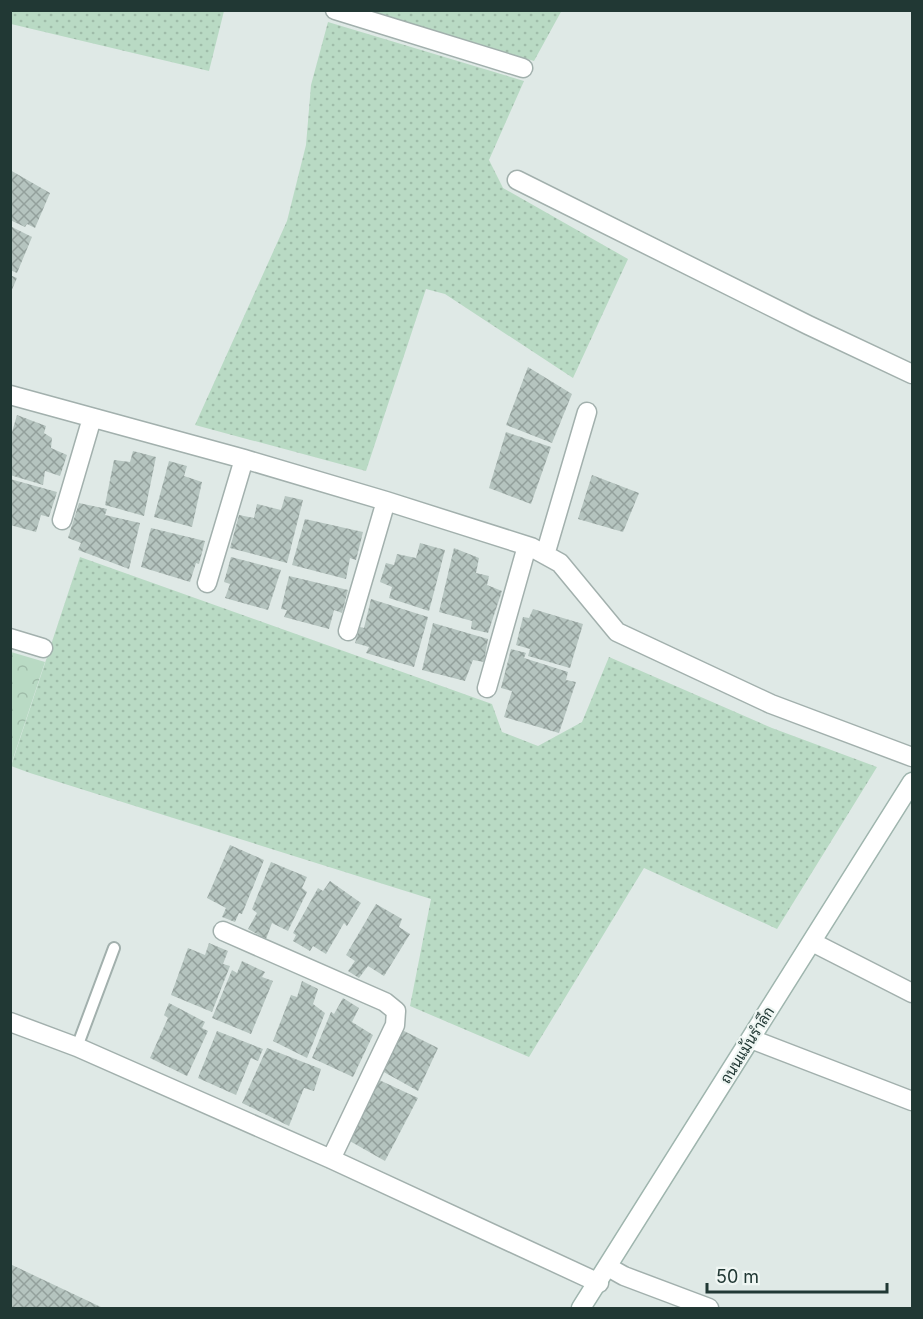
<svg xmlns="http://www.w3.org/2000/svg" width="923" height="1319" font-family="Inter,Sarabun,sans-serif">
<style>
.grass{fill:url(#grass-dots)}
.forest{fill:url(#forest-crowns)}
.building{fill:url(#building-cross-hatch)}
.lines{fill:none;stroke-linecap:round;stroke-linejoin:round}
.lane-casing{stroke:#a2b0ad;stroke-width:14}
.street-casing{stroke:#a2b0ad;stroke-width:21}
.secondary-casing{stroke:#9fb5ae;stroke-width:21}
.lane{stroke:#fff;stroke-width:10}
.street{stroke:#fff;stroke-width:18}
.secondary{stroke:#fff;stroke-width:18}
.labels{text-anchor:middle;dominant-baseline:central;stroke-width:4.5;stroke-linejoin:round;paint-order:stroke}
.street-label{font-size:15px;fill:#213834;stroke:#eff6f3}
</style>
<defs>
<pattern id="grass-dots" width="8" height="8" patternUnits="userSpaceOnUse" patternTransform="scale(1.5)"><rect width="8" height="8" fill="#b9dac4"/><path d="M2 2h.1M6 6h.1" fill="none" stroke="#9fbca9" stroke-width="1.8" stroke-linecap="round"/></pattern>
<pattern id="forest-crowns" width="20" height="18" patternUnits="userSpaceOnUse" patternTransform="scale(1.5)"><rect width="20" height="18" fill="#b9dac4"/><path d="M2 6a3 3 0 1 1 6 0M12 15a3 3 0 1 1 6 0" fill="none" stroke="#9fbca9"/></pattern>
<pattern id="building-cross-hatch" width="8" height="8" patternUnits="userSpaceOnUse" patternTransform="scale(1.5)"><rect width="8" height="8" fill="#b5c4bf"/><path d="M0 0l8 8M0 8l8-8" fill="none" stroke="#93a09c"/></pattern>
</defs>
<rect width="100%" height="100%" fill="#dfe9e6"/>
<path class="grass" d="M11,10H224V11L209,71L11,24Z
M562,10L534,61L364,11Z
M328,22L524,81L489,160L503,188L628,259L573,378L445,294L426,289L366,471L195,425L287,221L306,145L311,85Z
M80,557L492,704L502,732L538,746L582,722L609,657L772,728L877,767L777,929L644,868L529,1057L410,1006L431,899L30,773L11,766Z"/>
<path class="forest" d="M11,652L45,662L11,765L10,652Z"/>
<path class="building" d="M10,170L50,193L35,228L27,224L25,227L10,220Z
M10,226L32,237L17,273L10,270Z
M10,275L17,278L10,294Z
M528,367L572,394L552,443L506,425Z
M17,415L46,426L44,433L52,438L51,448L67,455L60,476L45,471L43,485L10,475V439Z
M506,432L551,447L531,504L489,488Z
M133,451L156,457L144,516L105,505L114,460L130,462Z
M169,461L187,466L184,476L202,482L192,527L154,517Z
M592,475L639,493L623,532L578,519Z
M10,479L57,492L49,517L41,515L36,532L10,525Z
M285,496L303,500L287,563L230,548L239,515L254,518L257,504L281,510Z
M79,503L107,509L105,515L140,523L129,569L78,550L81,543L68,538Z
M305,519L363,532L356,560L350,558L346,579L292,565Z
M151,528L205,541L199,564L196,563L190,582L141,567Z
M420,543L445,550L429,611L389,598L392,587L380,582L386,563L394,565L397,554L416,558Z
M454,548L479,558L476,573L489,576L487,585L502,591L488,633L471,629L472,621L439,612Z
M231,557L281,570L268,610L225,598L230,584L224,582Z
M289,576L348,590L342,613L334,610L329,629L284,617L287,610L281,609Z
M371,599L428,617L414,667L366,653L369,647L355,643L360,627L364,628Z
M533,609L583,624L570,668L528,656L530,649L516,645L523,617L529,618Z
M433,623L488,639L484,662L473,660L465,681L422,670Z
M511,649L526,653L524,658L568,672L566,680L576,682L559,733L504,717L512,691L501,688Z
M230,845L264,860L242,914L239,913L235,922L222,917L226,908L207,898Z
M271,862L307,877L302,888L307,892L288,931L272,923L266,939L248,929L257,913L252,909Z
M330,881L361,903L347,926L344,923L326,954L313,946L310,951L293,941L296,935L293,933L318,888L323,891Z
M376,904L402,919L399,927L410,934L384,976L368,966L359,978L348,971L355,961L346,955Z
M209,943L228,951L223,964L230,966L212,1012L171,995L188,948L205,955Z
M242,961L265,972L262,977L273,981L251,1034L212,1018L232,970L237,973Z
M302,981L318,989L313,1004L325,1013L307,1058L273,1041L291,995L297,997Z
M343,998L359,1008L352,1022L373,1035L353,1077L312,1058L331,1012L334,1014Z
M169,1003L205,1022L202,1028L208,1031L187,1076L150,1058L168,1018L164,1015Z
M402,1030L438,1048L418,1091L382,1071Z
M217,1031L263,1049L258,1061L251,1058L236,1095L198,1078Z
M267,1048L321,1069L314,1091L304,1088L289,1126L242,1103Z
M377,1079L418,1098L385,1161L348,1140Z
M10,1264L103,1308H10Z"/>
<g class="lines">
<g class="lane-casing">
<path id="lane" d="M77,1047L114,948"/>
</g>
<g class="street-casing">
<path id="street" d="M335,10L523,68
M517,180L808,325L912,374
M10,395L244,459L386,501L531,547L560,563L617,632L771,704L912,757
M62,520L92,418
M545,555L587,412
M207,583L244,459
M348,631L386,501
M10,638L43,648
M487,688L527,546
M223,931L385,1002L396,1011L395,1025L331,1159
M812,942L912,993
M10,1022L77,1047L331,1159L599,1283
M751,1039L912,1101
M608,1267L624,1276L709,1308"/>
</g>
<g class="secondary-casing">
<path id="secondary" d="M581,1308L912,782"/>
</g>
<use href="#lane" class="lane"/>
<use href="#street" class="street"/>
<use href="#secondary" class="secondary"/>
</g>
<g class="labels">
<g class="street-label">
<text transform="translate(747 1045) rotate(-58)">ถนนแม้นรำลึก</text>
</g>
</g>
<rect width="923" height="1319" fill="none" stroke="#213834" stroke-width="24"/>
<path d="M707 1283v9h180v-9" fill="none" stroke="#213834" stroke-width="3"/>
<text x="716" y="1283" font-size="18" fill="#213834" stroke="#eff6f3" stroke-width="4.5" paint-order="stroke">50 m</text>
</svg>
